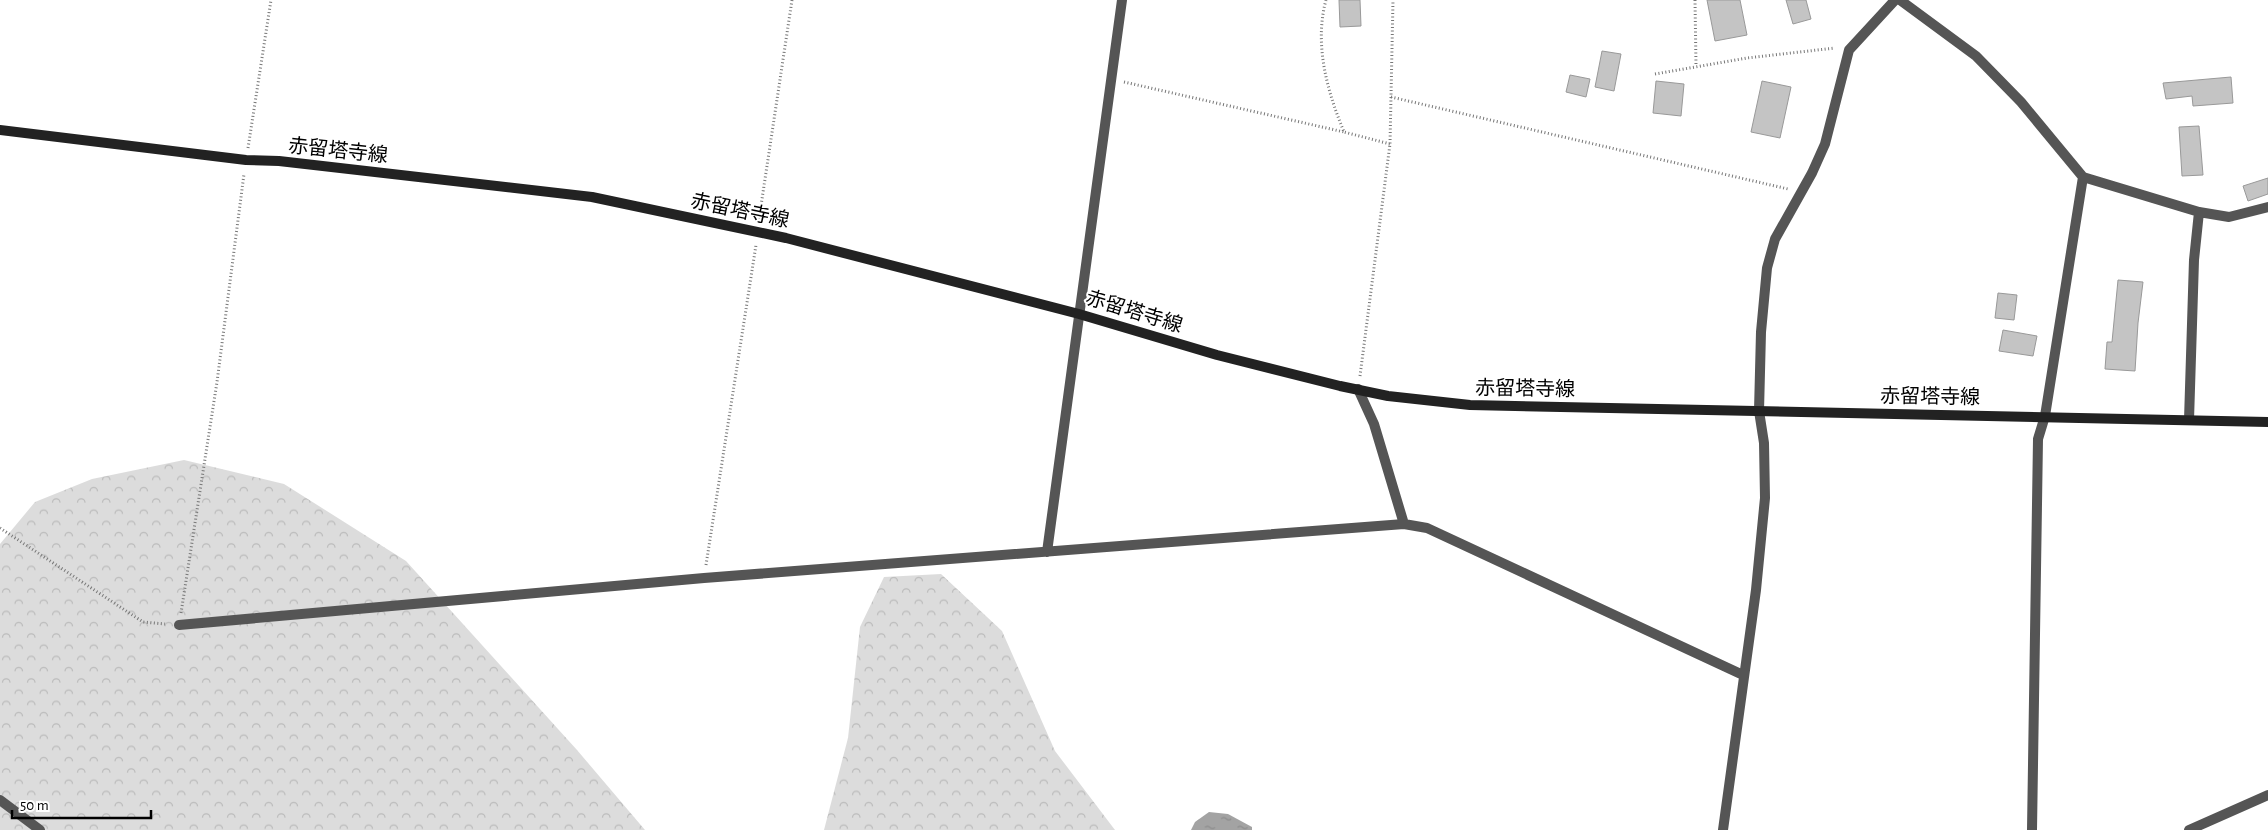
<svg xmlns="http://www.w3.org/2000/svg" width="2268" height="830" font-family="'Alegreya Sans','Noto Sans JP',sans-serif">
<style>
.forest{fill:url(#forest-crowns)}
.water{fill:url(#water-ripples)}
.building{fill:#c4c4c4;stroke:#999}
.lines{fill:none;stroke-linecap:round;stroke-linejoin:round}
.path{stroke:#777;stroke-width:3;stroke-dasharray:1 2.5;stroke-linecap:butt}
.street{stroke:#555;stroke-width:10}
.secondary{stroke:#222;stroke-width:10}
.labels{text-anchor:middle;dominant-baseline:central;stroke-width:4;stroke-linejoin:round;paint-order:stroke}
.street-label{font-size:20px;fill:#000;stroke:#fff}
</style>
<defs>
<pattern id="forest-crowns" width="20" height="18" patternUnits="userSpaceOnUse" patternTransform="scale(1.25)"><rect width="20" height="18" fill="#dcdcdc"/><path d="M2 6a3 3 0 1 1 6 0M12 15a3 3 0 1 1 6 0" fill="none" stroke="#bbb"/></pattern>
<pattern id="water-ripples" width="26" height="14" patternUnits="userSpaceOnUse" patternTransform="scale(1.25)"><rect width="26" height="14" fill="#a3a3a3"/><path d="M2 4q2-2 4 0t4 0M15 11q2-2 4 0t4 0" fill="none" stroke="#8b8b8b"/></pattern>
</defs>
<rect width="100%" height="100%" fill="#fff"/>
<path class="forest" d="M184,460L284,484L406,561L577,750L645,830H0V544L35,502L92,479Z
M941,574L1002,631L1055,751L1115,830H824L848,738L860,627L884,577Z"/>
<path class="water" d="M1209,812L1228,814L1252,827V830H1191L1195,822Z"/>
<path class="building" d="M1339,0H1360L1361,26L1340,27Z
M1707,0H1740L1747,35L1715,41Z
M1786,0H1806L1811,19L1793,24Z
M1602,51L1621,54L1614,91L1595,87Z
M1570,75L1590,79L1586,97L1566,92Z
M2231,77L2233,103L2193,106L2192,96L2166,99L2163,83Z
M1656,81L1684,84L1681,116L1653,113Z
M1762,81L1791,87L1780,138L1751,132Z
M2199,126L2203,175L2182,176L2179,127Z
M2268,178V194L2248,201L2243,186Z
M2118,280L2143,282L2138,323L2135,371L2105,369L2107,342H2112Z
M1998,293L2017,295L2014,320L1995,318Z
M2003,330L2037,336L2033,356L1999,351Z"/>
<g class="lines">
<path class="path" d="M1326,0C1314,44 1327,91 1344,132L1390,144
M1695,0L1696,66
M1655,74L1747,58L1835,48
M1124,82L1344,132
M1391,97L1788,189
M248,148L271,0
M759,219L792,0
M1360,376L1390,144L1393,0
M0,528L143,622L165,624
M706,565L756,245
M181,613L217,382L244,174"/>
<path class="street" d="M1900,0L1976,56L2021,102L2083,177L2199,212L2229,217L2268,207
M1358,389L1374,424L1404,524
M2189,420L2194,260L2199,212
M1047,552L1122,0
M179,625L704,578L1404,524L1427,528L1743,675
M0,800L40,830
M1723,830L1756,590L1765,498L1764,443L1759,411L1761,332L1767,268L1775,239L1812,173L1825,144L1849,50L1895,0
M2032,830L2038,439L2045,416L2083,177
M2189,830L2268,795"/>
<path class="secondary" d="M0,130L246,160L279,161L592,197L786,238L1079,314L1217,355L1340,386L1388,396L1470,405L2268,422"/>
</g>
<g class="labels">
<g class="street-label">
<text transform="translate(338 151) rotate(6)">赤留塔寺線</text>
<text transform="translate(740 211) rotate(12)">赤留塔寺線</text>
<text transform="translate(1134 312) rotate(17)">赤留塔寺線</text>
<text transform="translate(1525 389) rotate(1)">赤留塔寺線</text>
<text transform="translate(1930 397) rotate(1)">赤留塔寺線</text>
</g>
</g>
<path d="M12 810v8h139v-8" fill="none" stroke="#000000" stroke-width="2.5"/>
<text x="20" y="810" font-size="15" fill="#000000" stroke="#ffffff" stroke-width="4" paint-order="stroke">50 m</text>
</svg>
